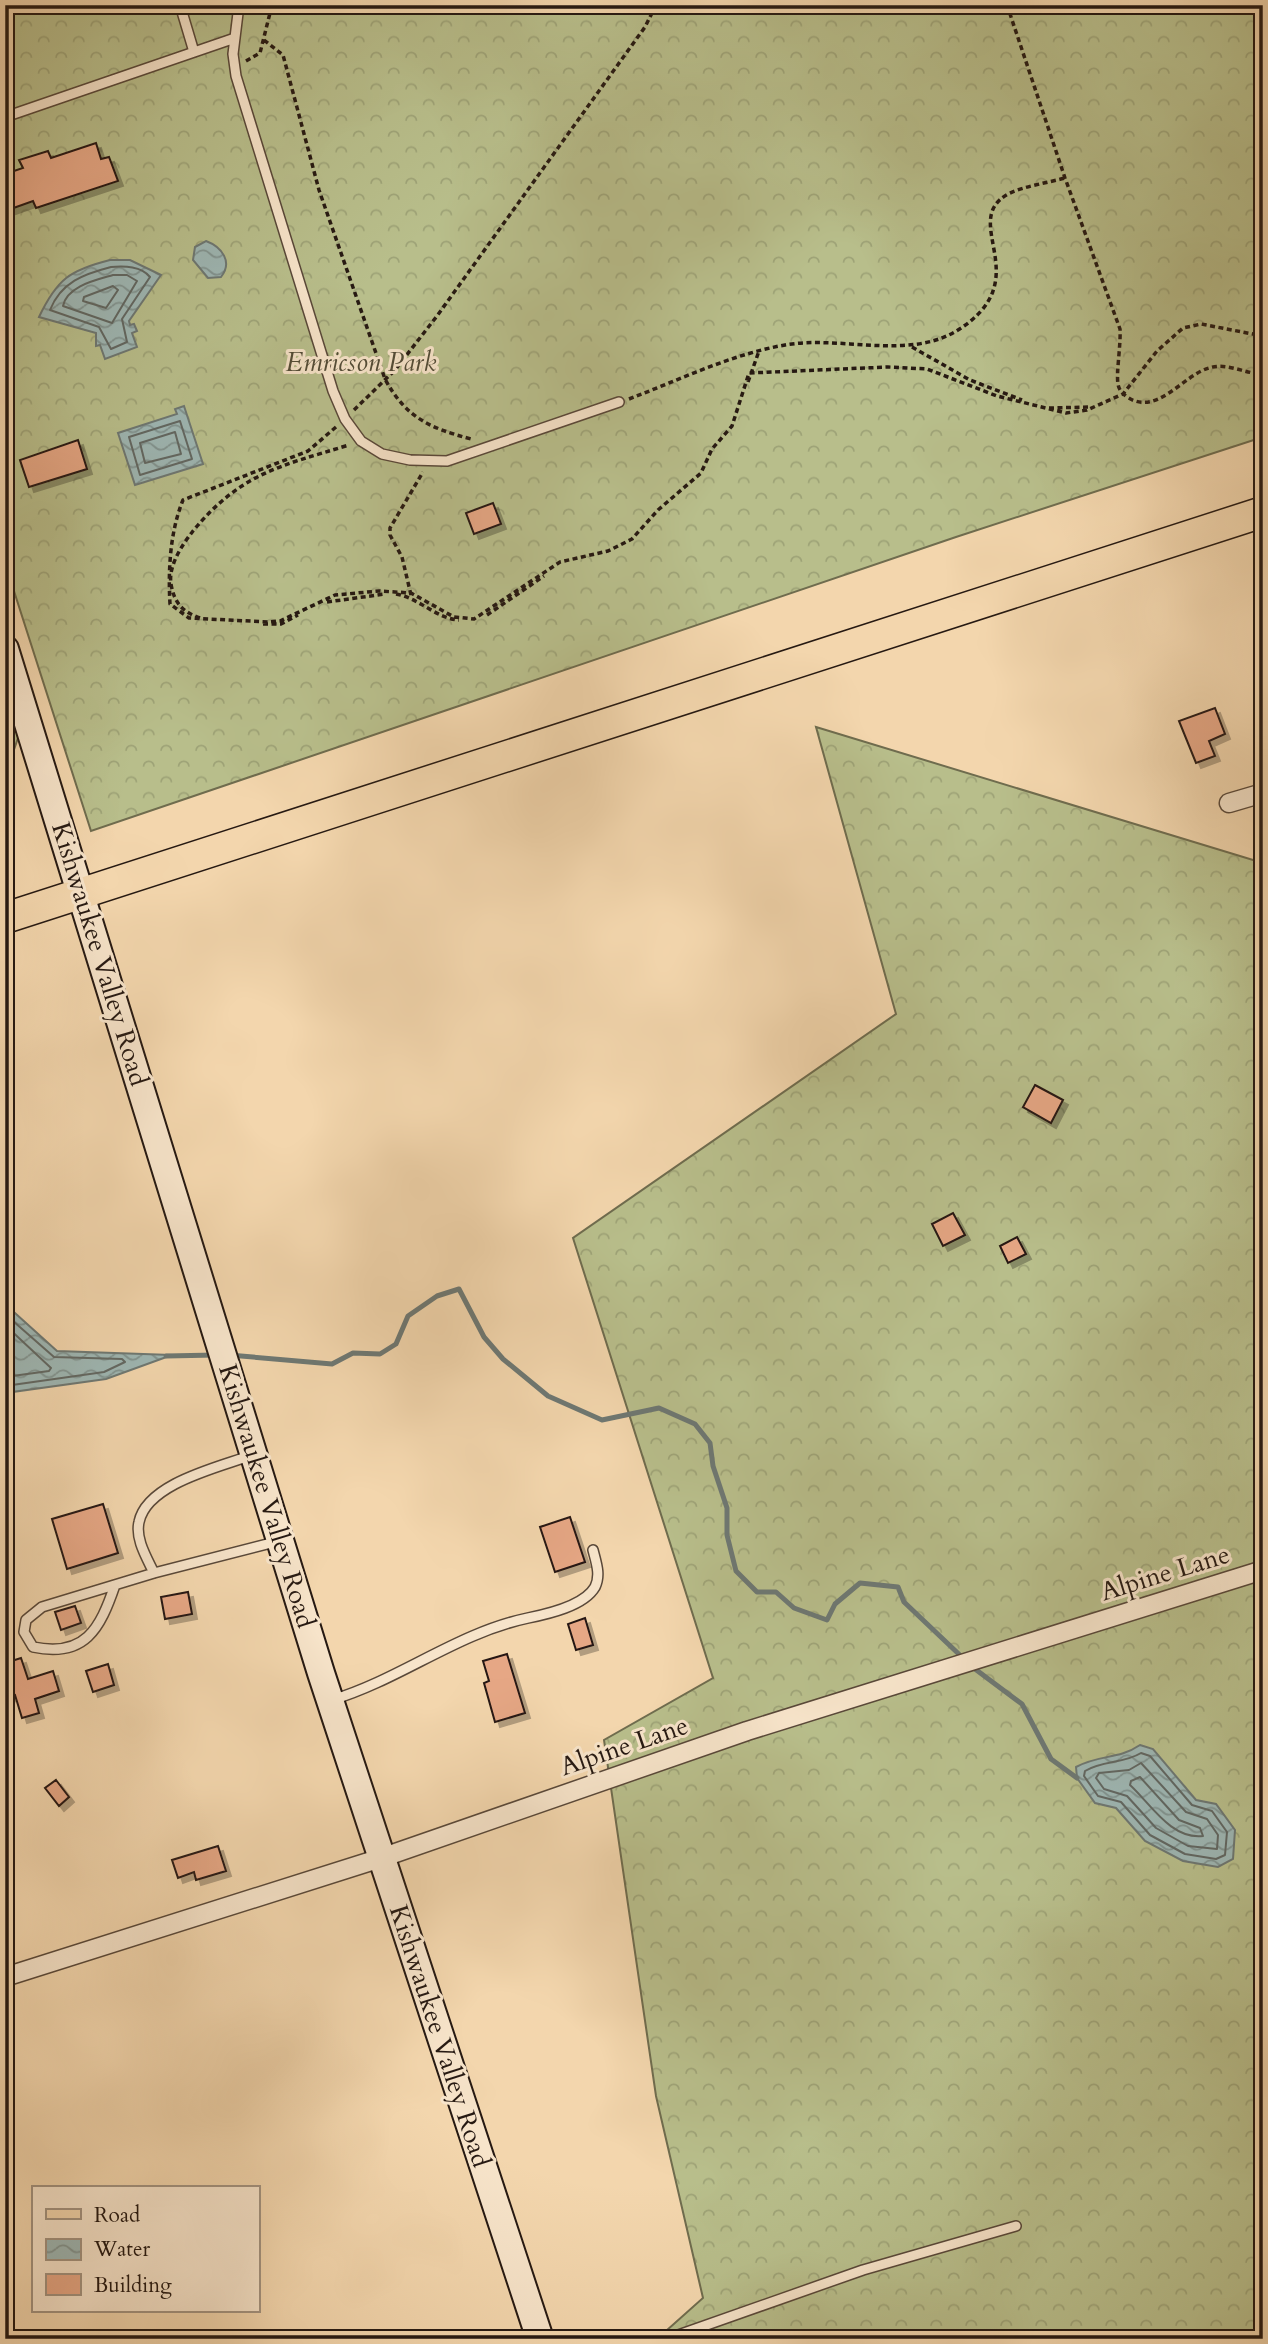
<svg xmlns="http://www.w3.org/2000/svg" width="1268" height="2344" font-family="Cardo,serif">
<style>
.forest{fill:url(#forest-crowns);stroke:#6f6c4e;stroke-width:2}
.water{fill:url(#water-waves);stroke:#6e7873;stroke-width:2}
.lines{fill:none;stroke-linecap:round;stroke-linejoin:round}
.shore{stroke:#626863;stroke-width:2}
.stream{stroke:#6e7873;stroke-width:5}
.building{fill:#e6a785;stroke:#261912;stroke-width:2;filter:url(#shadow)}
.lane-casing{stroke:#594839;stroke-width:12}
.street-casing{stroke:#594839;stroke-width:21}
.secondary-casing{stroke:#261912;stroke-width:30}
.primary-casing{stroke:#261912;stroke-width:33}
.path{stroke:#261912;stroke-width:3.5;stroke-dasharray:5 3.5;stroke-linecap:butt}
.lane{stroke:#f7e4ca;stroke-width:9}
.street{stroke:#f7e4ca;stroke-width:18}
.secondary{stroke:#f7e4ca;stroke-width:26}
.primary{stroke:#f3d6ad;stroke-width:30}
.labels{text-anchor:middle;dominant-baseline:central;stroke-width:6;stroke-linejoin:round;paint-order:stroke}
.park-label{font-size:26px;font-style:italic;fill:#524b36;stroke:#f7e4ca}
.street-label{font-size:26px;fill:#261912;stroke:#f7e4ca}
</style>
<defs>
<pattern id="forest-crowns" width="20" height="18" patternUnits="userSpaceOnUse" patternTransform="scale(1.75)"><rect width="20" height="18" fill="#b8be8b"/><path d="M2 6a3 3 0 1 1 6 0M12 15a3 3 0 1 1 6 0" fill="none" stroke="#9ea377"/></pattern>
<pattern id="water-waves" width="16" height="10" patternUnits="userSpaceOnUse" patternTransform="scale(1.75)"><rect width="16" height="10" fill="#9eb7b4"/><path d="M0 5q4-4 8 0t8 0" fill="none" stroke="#819491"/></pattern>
<filter id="shadow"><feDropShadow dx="5" dy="5" stdDeviation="0" flood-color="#0004"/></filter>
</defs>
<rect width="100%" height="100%" fill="#f3d6ad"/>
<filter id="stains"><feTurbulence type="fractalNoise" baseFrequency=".00286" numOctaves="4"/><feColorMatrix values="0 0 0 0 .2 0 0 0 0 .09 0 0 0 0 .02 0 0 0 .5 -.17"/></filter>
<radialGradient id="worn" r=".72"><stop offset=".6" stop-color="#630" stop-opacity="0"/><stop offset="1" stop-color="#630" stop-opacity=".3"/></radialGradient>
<path class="forest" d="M5,5H1263V437L956,537L91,831L5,563Z
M5,694L19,735L5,776Z
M816,727L1263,863V2339H657L703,2298L656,2096L604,1740L713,1678L573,1238L896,1014Z"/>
<path class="water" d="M206,241C222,247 233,262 221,277L208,278L193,260L195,247Z
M110,260H130L161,275L129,321L130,325L134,324L137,331L132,333L137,347L105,359L100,345L96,346V333L39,317C57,279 70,270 110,260Z
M184,406L203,464L135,485L118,433L177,414L175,409Z
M5,1304L57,1351L172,1355L106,1379L5,1393Z
M1140,1745L1153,1749L1196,1800L1216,1804L1235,1830L1233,1859L1218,1867L1183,1861L1145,1841L1116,1808L1095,1803L1077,1778L1076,1767C1100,1754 1118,1760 1140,1745Z"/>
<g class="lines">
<path class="shore" d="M111,267C125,266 141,266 150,277L122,319L127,342L111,349L99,327L50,310C61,282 84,274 111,267Z
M113,275H127L137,281L112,323L63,306C67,286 96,280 113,275Z
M113,286L118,290L106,308L83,301L84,297Z
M180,421L192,459L140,475L129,437Z
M175,432L181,454L145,463L140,443Z
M5,1314L54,1357L122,1359L125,1362L104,1372L5,1386
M5,1325L51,1368L49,1371L5,1377
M1141,1753L1150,1756L1192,1805L1212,1811L1227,1832L1225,1855L1216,1859L1185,1854L1150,1835L1121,1802L1098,1796L1084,1776L1085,1771C1103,1760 1123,1764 1141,1753Z
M1141,1763L1186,1812L1207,1819L1218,1835L1217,1849L1188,1846L1156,1828L1127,1796L1104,1789L1096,1778L1099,1773L1129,1770Z
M1140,1777L1179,1820L1200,1828L1203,1836C1171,1840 1150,1803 1130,1785L1131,1781Z"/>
<path class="stream" d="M229,1355L332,1364L353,1353L380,1354L396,1344L408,1316L437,1296L459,1289L484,1337L503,1359L548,1396L602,1420L659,1408L695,1424L710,1443L713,1466L727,1508V1535L736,1571L757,1592H776L794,1608L827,1620L835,1604L860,1583L898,1587L904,1602L964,1659
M166,1356L216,1355
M971,1666L1022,1704L1051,1759L1077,1778"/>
</g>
<path class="building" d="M96,143L101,159L109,157L118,181L36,208L33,201L5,211V174L23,168L19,160L48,151L51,158Z
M78,440L87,469L29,487L20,460Z
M493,503L501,524L474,534L466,513Z
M1215,708L1225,734L1209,741L1215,756L1196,763L1179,721Z
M1035,1085L1063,1100L1051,1123L1023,1107Z
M953,1213L965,1235L943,1246L932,1224Z
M1017,1237L1026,1254L1008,1263L1000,1246Z
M103,1504L118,1553L67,1569L52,1519Z
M570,1517L585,1562L555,1572L540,1527Z
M188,1592L192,1614L165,1619L161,1597Z
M75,1606L81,1623L61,1630L55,1612Z
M585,1618L593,1645L576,1650L568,1624Z
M507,1654L525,1713L495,1722L484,1683L489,1681L483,1661Z
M21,1658L28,1679L53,1671L59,1691L35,1699L39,1713L22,1718L15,1695L5,1698V1663Z
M108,1664L114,1685L93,1692L86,1671Z
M56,1780L69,1797L59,1806L45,1788Z
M218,1846L226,1871L196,1880L194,1872L178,1878L172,1860Z"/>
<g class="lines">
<g class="lane-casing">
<path id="lane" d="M180,5L194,52
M239,5L233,54L236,76L333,391L345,419L361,441L382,454L410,460L447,461L619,402
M5,117L235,38
M154,1573C147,1558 135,1539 139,1522C147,1483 220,1467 252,1455
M115,1585C100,1629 85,1658 33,1647L24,1632L26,1620L42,1607L154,1573L279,1541
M332,1700C401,1679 457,1633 528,1618C548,1614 584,1606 595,1587C601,1575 596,1562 593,1550
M667,2339L863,2270L1016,2226"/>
</g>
<g class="street-casing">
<path id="street" d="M1229,803L1263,793
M5,1977L381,1858L747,1731L1263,1570"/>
</g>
<g class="secondary-casing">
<path id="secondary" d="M5,649L321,1673L540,2339"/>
</g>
<g class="primary-casing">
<path id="primary" d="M5,918L1263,512"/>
</g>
<path class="path" d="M1007,5L1065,178L1120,329C1121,345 1116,373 1118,384C1119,390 1122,393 1127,397C1157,417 1183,375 1209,368C1227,362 1245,374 1263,374
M264,40L283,55L319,190L385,379C406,418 430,428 471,439
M246,61L260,53L272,5
M912,347L970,380L1022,400
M748,382L759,351
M629,399C679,380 732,354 785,345C842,335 908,361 958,330C1039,279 958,222 1008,194C1024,186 1047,183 1065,178
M1049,408L1090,407
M354,410L395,370L437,316L645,27L656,5
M336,427L308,451L183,500C170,532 168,570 170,604L189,618L269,622L280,621L335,595L379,591L411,593L454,617L474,619L560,562L608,551L632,539L658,510L701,473L712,449L732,426L749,373L888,367L927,369L997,396L1066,413L1087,410L1123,394L1157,351L1183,328L1201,324L1263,336
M396,594C419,598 437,619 459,620
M411,595L402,557L390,535V528L423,472
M327,602L385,594
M487,615L544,576
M200,618C182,612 174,602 171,584C168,566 182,545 193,531C241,473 280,466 349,445
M263,624H281L298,615"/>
<use href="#lane" class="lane"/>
<use href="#street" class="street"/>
<use href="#secondary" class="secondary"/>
<use href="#primary" class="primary"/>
</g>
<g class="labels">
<g class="park-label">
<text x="361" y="362">Emricson Park</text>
</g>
<g class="street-label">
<text transform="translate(100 954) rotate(73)">Kishwaukee Valley Road</text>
<text transform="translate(267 1496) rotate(73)">Kishwaukee Valley Road</text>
<text transform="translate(1165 1573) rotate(-17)">Alpine Lane</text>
<text transform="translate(624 1746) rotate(-19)">Alpine Lane</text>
<text transform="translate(440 2036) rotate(72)">Kishwaukee Valley Road</text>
</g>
</g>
<rect width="1268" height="2344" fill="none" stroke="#f3d6ad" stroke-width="28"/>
<rect x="7" y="7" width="1254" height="2330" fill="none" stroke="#261912" stroke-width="3.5"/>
<rect x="14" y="14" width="1240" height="2316" fill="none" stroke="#261912" stroke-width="2"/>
<rect x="32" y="2186" width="228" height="126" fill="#f7e4ca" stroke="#a39380" stroke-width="2"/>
<rect x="46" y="2209" width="35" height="10" fill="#f3d6ad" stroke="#a39380" stroke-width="2"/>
<text x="94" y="2222" font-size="21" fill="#261912">Road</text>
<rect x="46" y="2239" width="35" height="21" fill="url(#water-waves)" stroke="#a39380" stroke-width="2"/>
<text x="94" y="2256" font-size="21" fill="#261912">Water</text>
<rect x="46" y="2274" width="35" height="21" fill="#e6a785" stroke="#a39380" stroke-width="2"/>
<text x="94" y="2292" font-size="21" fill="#261912">Building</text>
<rect width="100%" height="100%" filter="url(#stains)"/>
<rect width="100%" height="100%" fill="url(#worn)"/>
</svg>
